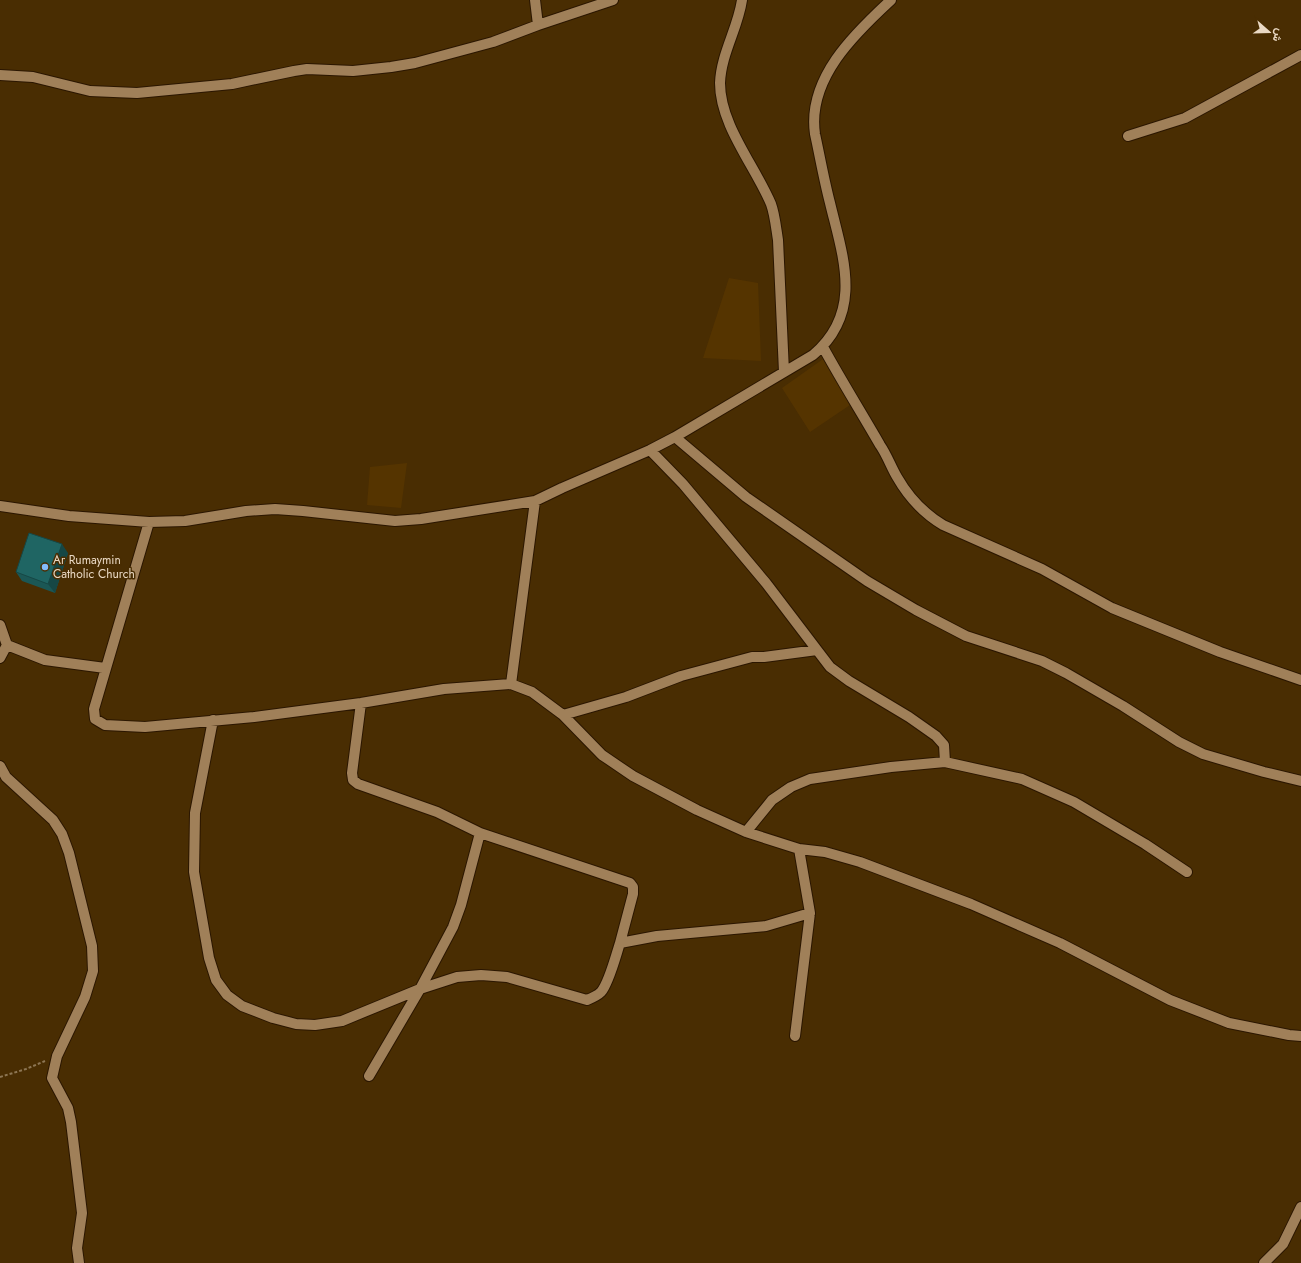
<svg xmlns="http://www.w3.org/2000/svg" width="1301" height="1263" font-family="Jost,Vazirmatn,sans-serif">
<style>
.built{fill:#553400}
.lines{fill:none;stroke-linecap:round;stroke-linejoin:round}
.minor-casing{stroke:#2b1600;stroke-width:12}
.path{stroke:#8d7654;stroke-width:2;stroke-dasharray:3 2;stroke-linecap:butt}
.minor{stroke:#a08059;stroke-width:10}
.wall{fill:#1b5755}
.shaded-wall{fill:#164745}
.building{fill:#1f6563;stroke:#164745}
.poi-dot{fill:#83bcfb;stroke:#492d02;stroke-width:1.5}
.labels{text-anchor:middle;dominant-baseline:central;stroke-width:3;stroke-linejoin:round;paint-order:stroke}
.poi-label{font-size:12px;fill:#ead9c4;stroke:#492d02;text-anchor:start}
</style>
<rect width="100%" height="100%" fill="#492d02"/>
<path class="built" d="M729,278L758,283L761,361L703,358Z
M826,357L853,403L810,432L782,388Z
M407,463L401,508L367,505L370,467Z"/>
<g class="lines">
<g class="minor-casing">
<path id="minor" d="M535,0L538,25
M742,0C738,28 721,54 720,83C720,125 755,166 771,204C775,215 776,228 778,240L784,372
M0,75L33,77L90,91L137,93L232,84L294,71L307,69L353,71L391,67L415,63L493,42L538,25L613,0
M1128,136L1185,118L1301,55
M823,347C841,380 861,412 880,445C887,455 891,467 897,477C909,498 923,513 943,525L1042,569L1112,608L1220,652L1301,680
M675,437L746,497L867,581L916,610L966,636L1042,661L1066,673L1123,706L1179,742L1203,754L1264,772L1301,781
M0,506L69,516L149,522L185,521L246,511L275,509L303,511L395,521L421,519L535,501L562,488L650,450L675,437L813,355C864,312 843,257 830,203C824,180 820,157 815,134C807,79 854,34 891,0
M149,522L94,709L95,719L105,725L145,727L254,717L361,703L444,689L511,684L532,692L563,715L602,755L633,776L697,810L746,832L799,849L825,852L860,862L971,904L1060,943L1170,1000L1229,1023L1289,1035L1301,1036
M0,625L7,645L45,660L105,668
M0,658L7,645
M511,684L535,501
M361,703L352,773L353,780L358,784L437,812L480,833L461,905L453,927L420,989L369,1076
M563,715L626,697L681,676L752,657H764L817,650L766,583L683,484L650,450
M213,720L195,813L194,872L209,958L216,980L227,995L242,1006L273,1018L296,1024L315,1025L342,1021L420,989L457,977L481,975L507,977L587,1000C592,998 597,996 601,992C609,983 616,955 620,943L657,936L766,926L810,913L799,849
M945,762L1022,779L1074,802L1145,844L1187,872
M0,766L6,777L53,820L62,834L69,853L92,946L93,971L85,997L57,1056L52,1078L68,1108L71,1122L82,1213L77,1248L79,1263
M746,832L772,800L791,787L810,779L891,767L945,762L944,745L936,736L909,717L849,681L830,667L817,650
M480,833L630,883L633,887V894L620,943
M795,1036L810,913
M1264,1263L1283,1244L1301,1207"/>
</g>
<path class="path" d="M0,1077L26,1069L45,1061"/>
<use href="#minor" class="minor"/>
</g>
<path class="wall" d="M68,553L55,593L22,581L16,572Z"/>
<path class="shaded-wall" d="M62,544L68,553L55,593L48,584Z"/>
<path class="building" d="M29,533L62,544L48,584L16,572Z"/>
<circle class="poi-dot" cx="45" cy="567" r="4"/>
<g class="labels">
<g class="poi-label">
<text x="53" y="560">Ar Rumaymin<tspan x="53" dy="14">Catholic Church</tspan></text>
</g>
</g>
<g transform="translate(1269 32) rotate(110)" stroke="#492d02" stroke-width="3" paint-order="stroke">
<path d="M0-3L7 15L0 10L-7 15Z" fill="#ead9c4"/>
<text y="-6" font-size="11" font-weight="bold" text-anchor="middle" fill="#ead9c4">ش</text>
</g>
</svg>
